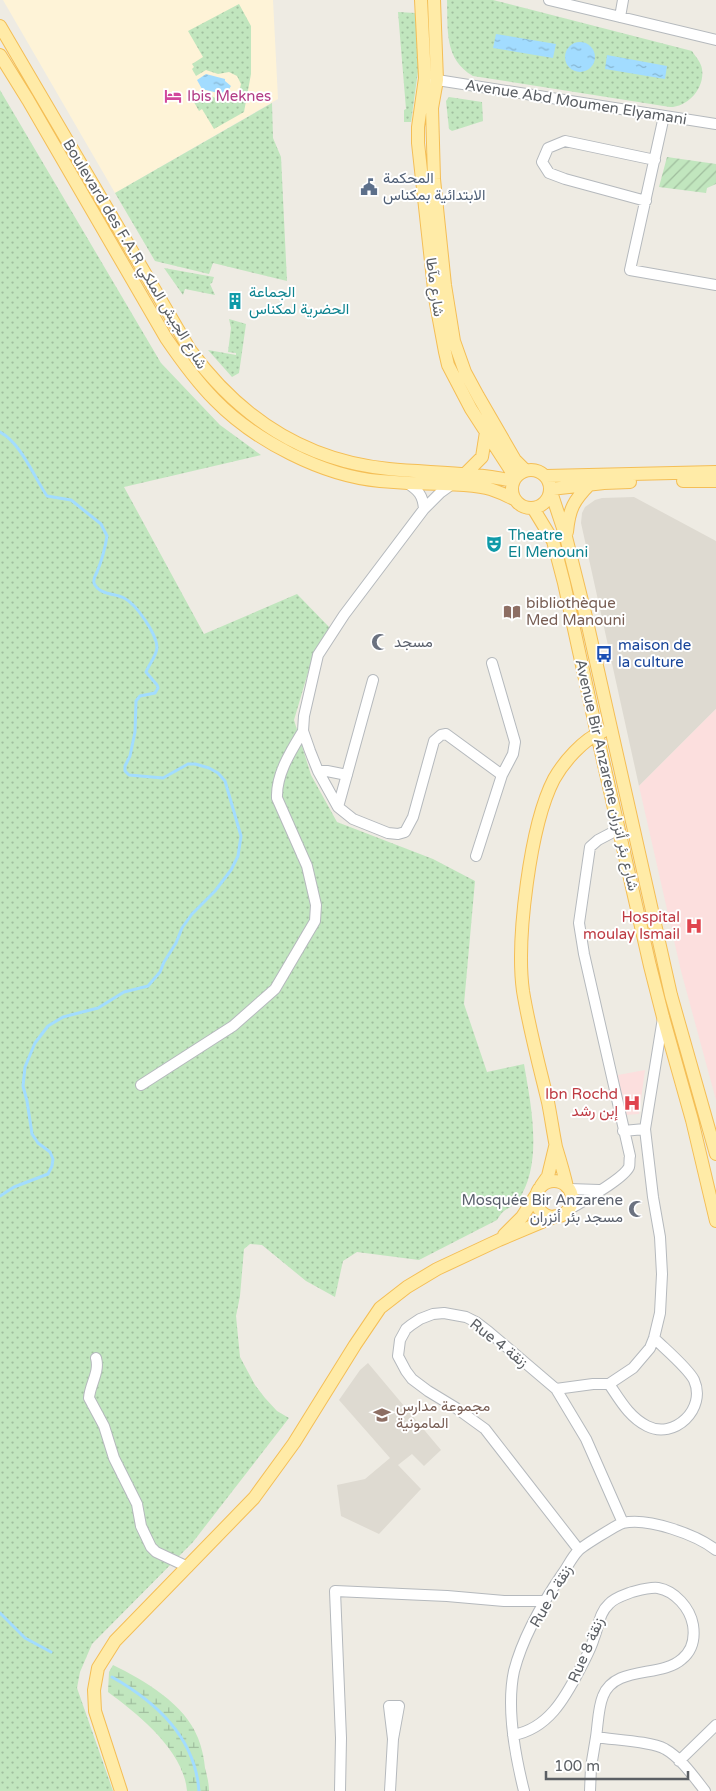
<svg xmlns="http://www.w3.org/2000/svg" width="716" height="1791" font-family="'Varela Round',Vazirmatn,sans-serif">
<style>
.commercial{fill:#fef3d7}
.education{fill:#dedad1}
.medical{fill:#fcdfde}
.grass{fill:url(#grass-dots)}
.wetland{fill:url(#wetland-marsh)}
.garden{fill:url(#garden-furrows)}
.water{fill:url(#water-ripples)}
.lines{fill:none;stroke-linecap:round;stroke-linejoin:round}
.stream{stroke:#a2dcff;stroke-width:3}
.minor-casing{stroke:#b5b9bd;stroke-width:12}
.major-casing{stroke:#f4be56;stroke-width:14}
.minor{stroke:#fff;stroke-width:10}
.major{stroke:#ffeba7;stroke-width:12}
.labels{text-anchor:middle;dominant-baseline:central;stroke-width:4;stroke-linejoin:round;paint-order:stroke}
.hotel-label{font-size:15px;fill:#b23c85;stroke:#fff;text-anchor:start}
.street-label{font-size:15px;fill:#5b5f64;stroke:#fff}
.service-label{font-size:15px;fill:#4e5e75;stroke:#fff;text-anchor:start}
.culture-label{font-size:15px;fill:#0d838f;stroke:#fff;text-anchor:start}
.education-label{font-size:15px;fill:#785e54;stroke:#fff;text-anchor:start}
.worship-label{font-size:15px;fill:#5b616d;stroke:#fff;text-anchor:start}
.transit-label{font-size:15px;fill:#164399;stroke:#fff;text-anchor:start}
.health-label{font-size:15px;fill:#be3a42;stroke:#fff;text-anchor:end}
</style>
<defs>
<pattern id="grass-dots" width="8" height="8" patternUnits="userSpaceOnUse" patternTransform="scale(1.25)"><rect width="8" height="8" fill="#c1e6be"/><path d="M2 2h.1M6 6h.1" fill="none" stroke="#a0be9e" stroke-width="1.8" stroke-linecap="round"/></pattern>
<pattern id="wetland-marsh" width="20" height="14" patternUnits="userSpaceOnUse" patternTransform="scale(1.25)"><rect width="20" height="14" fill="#c1e6be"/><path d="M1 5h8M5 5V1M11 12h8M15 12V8" fill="none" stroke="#a0be9e"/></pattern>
<pattern id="garden-furrows" width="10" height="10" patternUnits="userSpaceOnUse" patternTransform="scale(1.25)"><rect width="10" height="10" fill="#c1e6be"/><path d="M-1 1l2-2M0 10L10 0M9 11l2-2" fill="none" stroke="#a0be9e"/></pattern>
<pattern id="water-ripples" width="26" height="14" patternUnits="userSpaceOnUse" patternTransform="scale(1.25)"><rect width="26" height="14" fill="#a2dcff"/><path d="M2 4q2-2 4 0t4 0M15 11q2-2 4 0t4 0" fill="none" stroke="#87b6d2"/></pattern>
</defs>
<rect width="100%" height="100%" fill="#eeebe3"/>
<path class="commercial" d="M3,0H273L278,99L115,193Z"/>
<path class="education" d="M634,497L716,541V709L639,786L581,523L582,513L585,507L595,500L602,498Z
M368,1363L441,1450L424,1466L412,1454L398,1465L421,1489L379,1534L341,1516L337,1485L365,1479L390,1458L339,1400L360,1370Z"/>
<path class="medical" d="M716,709V1100L681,971L639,786Z
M645,1070L639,1114L625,1115L618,1075Z"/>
<path class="grass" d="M447,0H493L692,51C695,56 701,62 702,69C705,88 688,107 670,107L473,76C444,59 448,30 447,0Z
M239,4L251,26V74L244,112L214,129L202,109L199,111L190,95L194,92C200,93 206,94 211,96C221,100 228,107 238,97L241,84L237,76L229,72L218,74L206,70L196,76L192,69L194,67L192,64L203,57L188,31Z
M398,12L415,13L419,64L411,122H404V110L406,109Z
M0,90L161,363L220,425L261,455L124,487L204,634L297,594L330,628L312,659L294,720L311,775L337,822L433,859L475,881L464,1004L487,1072L524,1064C531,1106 544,1165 517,1202C514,1206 508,1208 504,1211C501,1213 499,1217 497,1220L419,1260L357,1252L343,1261L335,1297L306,1281L262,1245L250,1244L244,1249L240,1296L236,1316L240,1357L255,1385L265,1398L277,1411L289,1418L193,1542L92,1644L80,1672L77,1688L113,1791H0Z
M449,97L482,102L483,121L452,131L449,129L446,101Z
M272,103L273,138L281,157L287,281L213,263L209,274L155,261L115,193Z
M164,268L214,277L212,283L210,284L215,295L185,289L183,295Z
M229,319L246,324L239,373L232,377L208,350L236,355V353L228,352L231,328Z"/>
<path class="wetland" d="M113,1665C144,1680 185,1704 198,1738C202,1748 204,1758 205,1768C207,1776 209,1783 209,1791H187C184,1751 138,1714 108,1692L109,1672Z"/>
<path class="garden" d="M667,157L716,164V184L707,188L706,193L659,187Z"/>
<path class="water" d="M496,34L556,44L553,58L493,48Z
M565 57a15 15 0 1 1 30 0a15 15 0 1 1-30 0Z
M607,55L667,66L665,79L605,69Z
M206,74L225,79V81L231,86L228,91L223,92L222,94L202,89L197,80Z"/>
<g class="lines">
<path class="stream" d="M0,432C21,443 34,477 47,496L71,500L101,524L107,536C105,549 102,560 97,572C95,576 93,579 94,583C99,595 114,593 124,598C136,604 157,634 157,648C156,657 149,664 146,672L157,685L158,688L155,693L140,696L136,701L135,732L130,756L125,766V771L129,775L163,778L188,764H195L209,768L218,773L225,781L241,836L238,856L231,870L215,891L192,914L182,928L176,943L164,962L160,972L148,986L124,992L98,1008L63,1017L48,1026L35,1043L25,1067L23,1086L27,1101L32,1134L38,1143L50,1152L53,1159L52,1166L48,1174L14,1187L0,1196
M0,1613L25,1638L51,1652
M112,1677C156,1702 195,1737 199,1791"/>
<g class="minor-casing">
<path id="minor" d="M549,0L716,40
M620,17L623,0
M431,79L716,124
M664,116L630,270L716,285
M646,201L565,179L549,173L542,162L548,148L565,141L655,160
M407,483C418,490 423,495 424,509
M451,485L440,493L424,509L344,615L318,655L304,716L303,731L310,751L318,771L338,807L353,819L388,833L398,834L405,832L413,817L434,741L441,735L446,734L502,775L476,856
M492,663L515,742L513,754L502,775
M318,771H327L347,775
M338,807L373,680
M141,1085L233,1026L275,989L315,921L316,905L307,866L277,798C276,774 291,751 303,731
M623,1131L645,1129
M569,1189L599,1190
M565,1212C579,1203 623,1180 629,1167C630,1164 629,1159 630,1156L584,954L579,923L590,847L598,840L619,829
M96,1358C100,1372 90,1384 89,1398L104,1426L114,1458L137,1504L141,1526L151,1547L156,1552L188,1567
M609,1384C620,1400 629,1417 647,1426C674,1440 707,1409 694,1380C688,1368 665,1349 654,1338
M556,1389L593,1384H609L633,1368L650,1348L654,1338L660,1313L662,1274L660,1237L653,1197L645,1129L663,1018
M579,1550L485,1429L456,1408L428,1391L412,1379L406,1371L398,1356L400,1340L406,1329L411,1325L420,1319L433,1314L444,1313L466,1317L476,1322L489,1332L556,1389L586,1439L623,1523
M513,1735C548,1729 565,1698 580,1669C585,1659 591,1649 594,1638C599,1626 599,1613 609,1604C614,1598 624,1595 632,1592C640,1590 650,1587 658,1588C675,1591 690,1608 693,1625C695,1638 693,1650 682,1659C661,1678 615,1665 603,1696C598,1708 598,1724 596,1737
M679,1761L716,1725
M340,1791L341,1738L335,1591L447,1596L504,1601H545
M390,1791L393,1739L399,1706H389L393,1739
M524,1791C515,1755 506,1708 514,1671C523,1636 543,1602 563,1573C568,1566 572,1557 578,1551C581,1547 618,1524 623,1523C648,1517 697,1535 716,1550
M590,1791L591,1767L596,1737C614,1740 650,1741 665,1749C681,1758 694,1777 705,1791"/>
</g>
<g class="major-casing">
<path id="major" d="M421,0L425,78L418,127V143L435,298L445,352L448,365L471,409L515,477
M434,0L437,80L432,108L434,179L445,285L454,341L465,372L478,396L515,460L525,470
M0,26L190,350C239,417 305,461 389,469C430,473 472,472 513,481
M0,55L28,100L166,338C181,360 196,381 215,400C255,441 323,476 380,481C401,483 423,484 444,484C458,485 472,485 486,488C496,490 505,495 514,499
M512 489a19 19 0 1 1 38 0a19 19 0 1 1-38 0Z
M465,474L482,457L486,432
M546,476L716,472
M683,481H716
M551,489L604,483L630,482
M551,492L566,537L586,617L671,995L716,1154
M533,508L553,541L564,583L597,734L650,966L663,1017L692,1120L716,1221
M567,532C569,509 574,500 590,484
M536 1199a18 18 0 1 1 36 0a18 18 0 1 1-36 0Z
M541,1186L548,1176L555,1147
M567,1187C564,1173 560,1160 556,1147C553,1132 551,1117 548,1102C539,1065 529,1028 523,991C516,940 530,825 554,779C563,763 583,739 602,732
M504,1235L522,1217L538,1192
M121,1791L95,1711L94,1690L98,1668L115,1641L254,1498L294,1443L355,1345L380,1308L407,1287L437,1269L499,1240L556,1216"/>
</g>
<use href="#minor" class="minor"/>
<use href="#major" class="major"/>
</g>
<defs>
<g id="hotel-bare" transform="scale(1.35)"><path d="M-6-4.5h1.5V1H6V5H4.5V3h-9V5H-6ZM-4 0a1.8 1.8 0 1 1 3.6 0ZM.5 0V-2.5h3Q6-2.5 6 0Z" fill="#d1479c" stroke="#fff" stroke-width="2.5" paint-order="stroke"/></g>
<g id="civic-bare" transform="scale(1.35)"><path d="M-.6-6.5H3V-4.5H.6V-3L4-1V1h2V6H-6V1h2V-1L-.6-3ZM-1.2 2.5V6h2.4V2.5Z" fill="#5c6f8a" stroke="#fff" stroke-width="2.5" paint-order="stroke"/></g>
<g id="building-bare" transform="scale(1.35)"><path d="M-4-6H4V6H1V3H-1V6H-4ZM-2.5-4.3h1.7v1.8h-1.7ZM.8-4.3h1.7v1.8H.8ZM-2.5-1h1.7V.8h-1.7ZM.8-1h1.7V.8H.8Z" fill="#0f9aa8" stroke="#fff" stroke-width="2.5" paint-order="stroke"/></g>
<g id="theatre-bare" transform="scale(1.35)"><path d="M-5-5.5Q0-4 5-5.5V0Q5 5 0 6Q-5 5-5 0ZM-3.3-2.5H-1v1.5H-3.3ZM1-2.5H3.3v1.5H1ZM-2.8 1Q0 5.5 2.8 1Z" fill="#0f9aa8" stroke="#fff" stroke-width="2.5" paint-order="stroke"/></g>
<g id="library-bare" transform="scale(1.35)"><path d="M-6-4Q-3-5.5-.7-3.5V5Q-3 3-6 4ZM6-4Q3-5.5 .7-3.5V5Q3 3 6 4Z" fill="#8d6e63" stroke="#fff" stroke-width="2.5" paint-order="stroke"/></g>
<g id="mosque-bare" transform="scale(1.35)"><path d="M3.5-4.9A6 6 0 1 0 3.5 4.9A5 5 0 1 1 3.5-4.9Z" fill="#6b7280" stroke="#fff" stroke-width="2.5" paint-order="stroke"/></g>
<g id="bus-bare" transform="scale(1.35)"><path d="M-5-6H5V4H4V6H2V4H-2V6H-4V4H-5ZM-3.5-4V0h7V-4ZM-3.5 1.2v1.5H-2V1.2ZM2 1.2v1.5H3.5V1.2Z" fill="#1a4fb4" stroke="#fff" stroke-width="2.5" paint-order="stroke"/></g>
<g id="hospital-bare" transform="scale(1.35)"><path d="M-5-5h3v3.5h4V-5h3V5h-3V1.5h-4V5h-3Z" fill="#e0444e" stroke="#fff" stroke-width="2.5" paint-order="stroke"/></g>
<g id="school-bare" transform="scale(1.35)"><path d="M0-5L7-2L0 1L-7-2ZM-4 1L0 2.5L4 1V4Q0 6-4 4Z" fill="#8d6e63" stroke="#fff" stroke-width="2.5" paint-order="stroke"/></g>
</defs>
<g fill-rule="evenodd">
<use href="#hotel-bare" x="173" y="96"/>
<use href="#civic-bare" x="369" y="187"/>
<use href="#building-bare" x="235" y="301"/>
<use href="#theatre-bare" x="494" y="544"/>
<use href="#library-bare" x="512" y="612"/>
<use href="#mosque-bare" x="380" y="642"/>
<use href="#bus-bare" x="604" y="654"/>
<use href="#hospital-bare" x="694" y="926"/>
<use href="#hospital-bare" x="632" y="1103"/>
<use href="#mosque-bare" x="637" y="1209"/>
<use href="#school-bare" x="382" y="1415"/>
</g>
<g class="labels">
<g class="hotel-label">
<text x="187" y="96">Ibis Meknes</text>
</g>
<g class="street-label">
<text transform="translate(576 102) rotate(9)">Avenue Abd Moumen Elyamani</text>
<text transform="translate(135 254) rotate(59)">Boulevard des F.A.R شارع الجيش الملكي</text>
<text transform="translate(435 287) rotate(82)">شارع مآطا</text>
<text transform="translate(607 775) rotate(77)">Avenue Bir Anzarene شارع بئر أنزران</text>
<text transform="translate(499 1343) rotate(38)">Rue 4 زنقة</text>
<text transform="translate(551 1596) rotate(-60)">Rue 2 زنقة</text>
<text transform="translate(586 1650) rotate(-67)">Rue 8 زنقة</text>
</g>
<g class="service-label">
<text x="383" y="178">المحكمة<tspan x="383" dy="17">الابتدائية بمكناس</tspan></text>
</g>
<g class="culture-label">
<text x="249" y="292">الجماعة<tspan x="249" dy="17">الحضرية لمكناس</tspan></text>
<text x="508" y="535">Theatre<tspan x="508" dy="17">El Menouni</tspan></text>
</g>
<g class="education-label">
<text x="526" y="603">bibliothèque<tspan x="526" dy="17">Med Manouni</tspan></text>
<text x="396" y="1406">مجموعة مدارس<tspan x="396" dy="17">المامونية</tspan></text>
</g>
<g class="worship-label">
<text x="394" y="642">مسجد</text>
<text x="623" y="1200" text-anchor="end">Mosquée Bir Anzarene<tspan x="623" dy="17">مسجد بئر أنزران</tspan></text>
</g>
<g class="transit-label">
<text x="618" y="645">maison de<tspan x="618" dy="17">la culture</tspan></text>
</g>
<g class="health-label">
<text x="680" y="917">Hospital<tspan x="680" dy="17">moulay Ismail</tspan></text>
<text x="618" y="1094">Ibn Rochd<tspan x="618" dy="17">إبن رشد</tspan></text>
</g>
</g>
<path d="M546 1771v8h142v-8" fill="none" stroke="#5b5f64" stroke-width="2.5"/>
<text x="554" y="1771" font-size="15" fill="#5b5f64" stroke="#ffffff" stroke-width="4" paint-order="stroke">100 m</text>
</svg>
